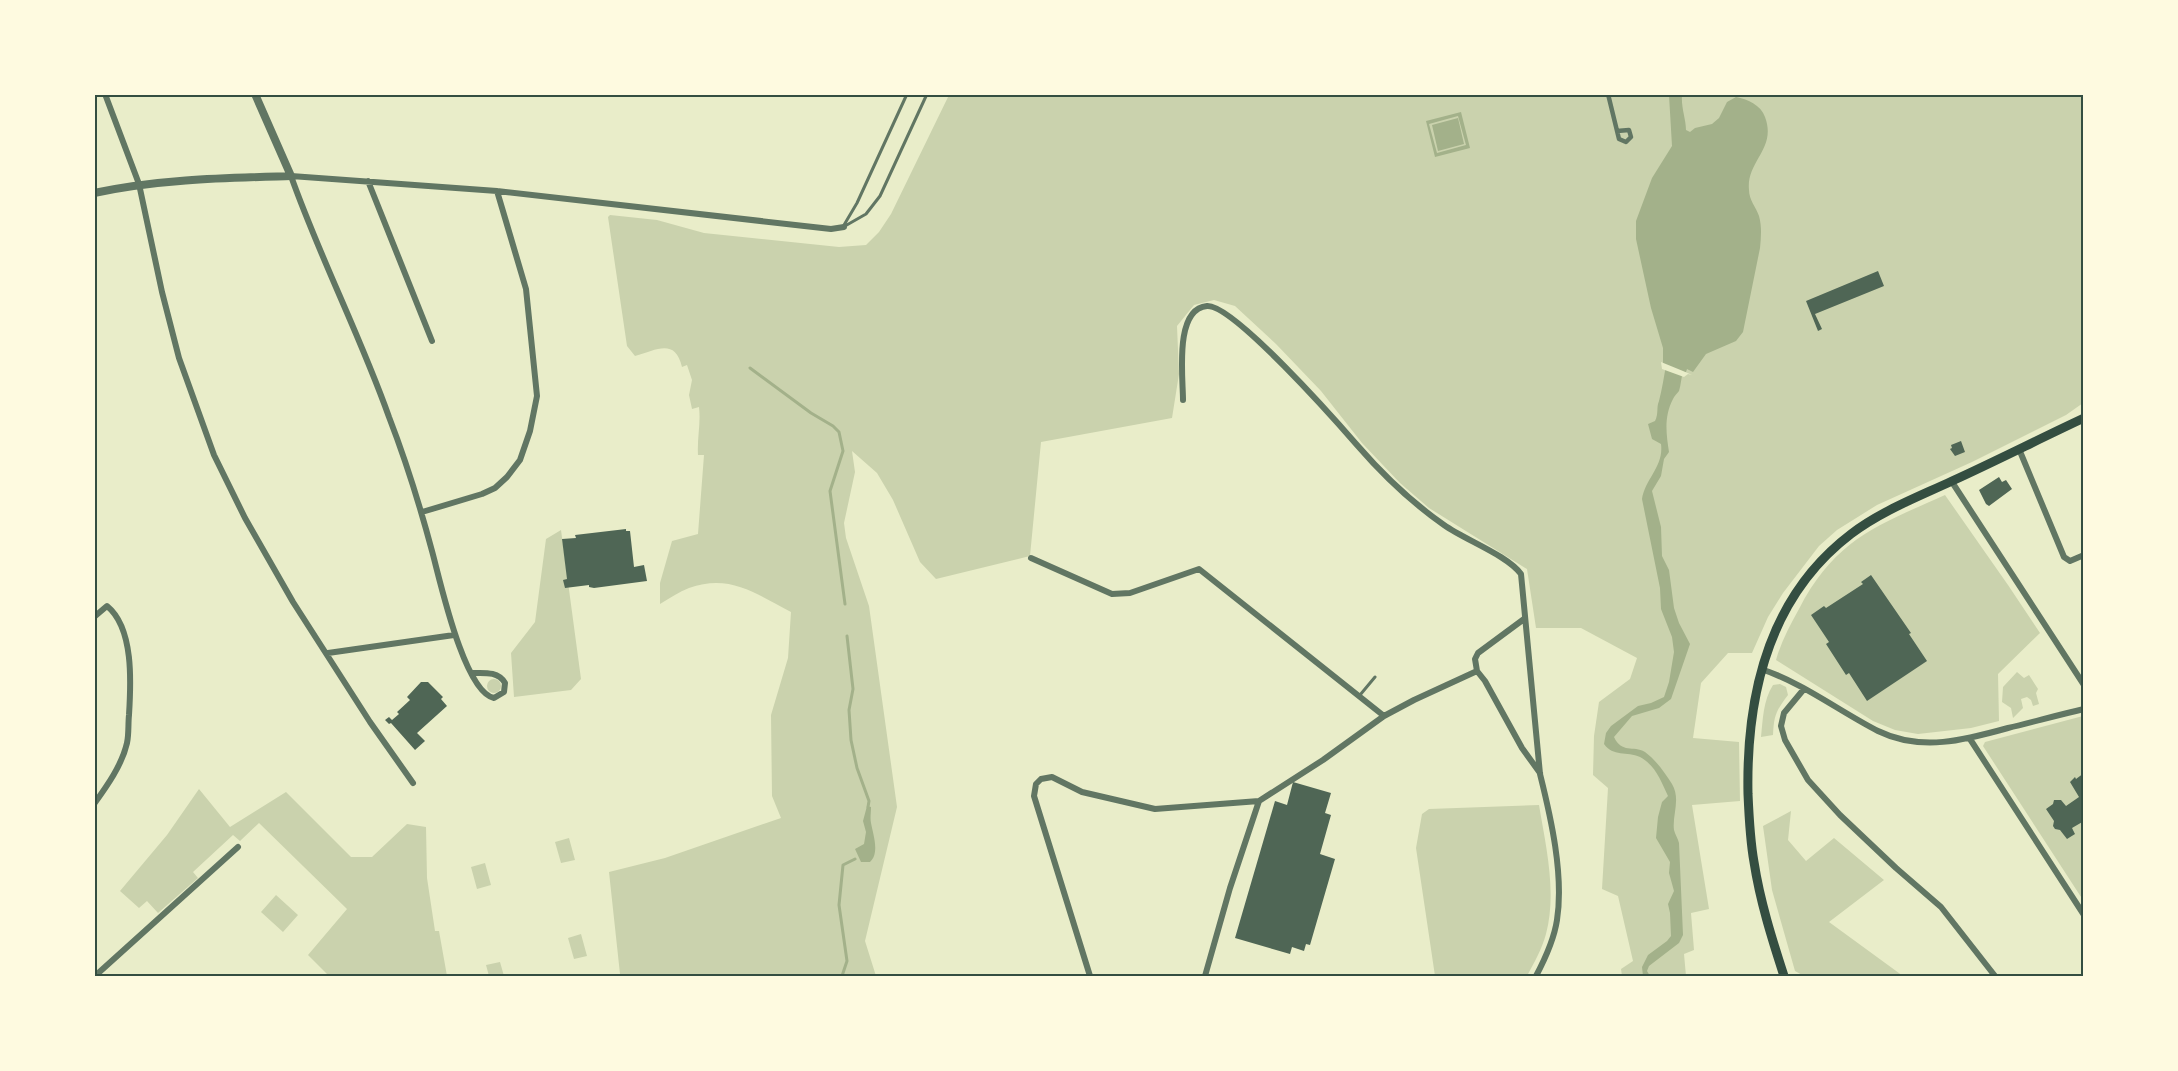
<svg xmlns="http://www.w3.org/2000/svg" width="2178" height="1071" font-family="Figtree,sans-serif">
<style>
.green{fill:#cad2ad}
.water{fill:#a3b18a;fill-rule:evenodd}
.pier{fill:#e9edc9}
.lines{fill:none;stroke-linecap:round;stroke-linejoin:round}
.stream{stroke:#a3b18a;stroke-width:3}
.building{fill:#4f6655}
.service{stroke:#617663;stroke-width:3}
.pedestrian{stroke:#617663;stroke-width:4.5}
.minor{stroke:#617663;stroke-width:6}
.tertiary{stroke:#617663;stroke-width:8}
.primary{stroke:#344e41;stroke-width:9}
.neatline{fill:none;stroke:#344e41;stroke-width:2}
</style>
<rect width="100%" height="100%" fill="#e9edc9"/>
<path class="green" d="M949,95H2083V403L2066,415L1972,462L1877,505L1837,530L1819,546L1783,593L1768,617L1752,653H1728L1701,683L1693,738L1739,742L1740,801L1692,805L1709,909L1691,913L1694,950L1684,954L1686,976H1622L1621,969L1633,961L1618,896L1602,889L1608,788L1593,775L1594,736L1599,702L1630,679L1637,658L1581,628H1536L1527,569L1429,508L1400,483L1362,443L1321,391L1276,344L1235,306L1214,300L1194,305L1177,326L1179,374L1172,418L1041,442L1030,556L936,579L920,562L893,500L877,473L852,451L855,472L844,523L846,538L869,606L897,807L865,941L876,976H618L620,974L609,872L665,858L781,818L772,796L771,715L788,658L791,612C756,594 730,573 689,588C679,592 670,598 660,604V583L672,541L698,534L704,455H698C697,438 701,423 699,407L692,409L689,395L692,380L687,365L682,367C675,338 657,350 635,356L627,346L608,217L610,215L657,220L704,233L839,247L866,245L879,232L891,214Z
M1945,495L2008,585L2040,633L1998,674L1999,721L1971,728L1918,734L1895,730L1873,721L1776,660C1781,642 1790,625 1799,609C1835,539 1878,525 1945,495Z
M561,530L581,679L571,690L514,697L511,653L535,622L546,539Z
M2017,672L2024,678L2029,675L2038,689L2036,693L2039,704L2033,706L2031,700L2027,697L2021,699L2023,708L2013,718L2011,708L2002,702L2003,687Z
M487 686a7 7 0 1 1 14 0a7 7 0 1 1-14 0Z
M1780,684L1786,687L1788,695C1776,711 1774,715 1773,735L1761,737C1763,719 1763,701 1773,685Z
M2083,716V900L1983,746L1985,742Z
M199,789L230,827L286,792L351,857H372L407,824L426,827L427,878L435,931H439L447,976H329L308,955L347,909L259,823L240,841L233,835L193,872L198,878L158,913L147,901L139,908L120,891L167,835Z
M1539,805C1546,847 1557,892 1546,934C1542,949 1534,963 1527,976H1435L1416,848L1422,814L1429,809Z
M1791,811L1788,840L1806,861L1834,838L1884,880L1829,922L1903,976H1804L1795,971L1772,890L1763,826Z
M569,838L575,860L561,863L555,842Z
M485,863L491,885L477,889L471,867Z
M276,895L298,915L283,932L261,912Z
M581,934L587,956L574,959L568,938Z
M500,962L504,976H489L486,965Z"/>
<path class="water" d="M1669,95H1682C1681,108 1686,119 1686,130L1690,132L1695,128L1712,124L1719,118L1727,102L1736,97C1747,99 1761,105 1765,117C1777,149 1746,161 1749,190C1749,200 1756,207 1759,216C1762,227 1761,237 1760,248L1743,332L1736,341L1706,354L1693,372L1687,369L1686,372H1683C1681,378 1681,385 1679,391C1677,394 1674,396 1673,399C1664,416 1666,433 1669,452L1664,459L1661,476L1652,491L1661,527L1662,556L1669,570L1674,608L1679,623L1690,644L1671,699L1659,708L1632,716L1614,737C1622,754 1633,745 1645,752C1656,760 1665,773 1672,784C1681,799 1672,815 1674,830C1675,834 1678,839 1679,843L1683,935L1679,943L1649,966L1647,971L1650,976H1643L1642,967L1648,955L1667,941L1671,936L1670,913L1668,904L1674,891L1669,873L1670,862L1656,838L1658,817L1662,802L1668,796C1661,781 1656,766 1640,757C1627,751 1613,757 1604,744L1606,733L1611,726L1638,706L1651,703L1664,697L1669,682L1674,652L1672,637L1661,609L1660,588L1642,499C1645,479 1664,466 1661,444L1652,439L1648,424L1655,421C1659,413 1656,408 1659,401C1662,389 1664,377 1666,365L1663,364V348L1651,308L1636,239V221L1652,178L1672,146Z
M1461,112L1470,148L1435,157L1426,121ZM1458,116L1466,145L1437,153L1429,124Z
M1458,118L1464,144L1438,151L1432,125Z
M867,806L871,807C871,813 870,818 871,823C873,834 880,853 870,862H861L855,849L864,844L866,832L863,821Z"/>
<path class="pier" d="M1661,362L1683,371L1692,375L1688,374L1684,377L1662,369Z"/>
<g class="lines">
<path class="stream" d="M750,368L811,413L833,426L839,432L843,451L830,491L845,604
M847,636L853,689L849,710L851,740L857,768L869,801L868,807
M842,976L847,961L839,905L843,865L855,859"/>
</g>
<path class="building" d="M1878,271L1884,286L1815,314L1822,329L1818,331L1806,301Z
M1961,441L1965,452L1955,456L1950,449L1952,448L1951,445Z
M1999,477L2002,482L2006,480L2012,489L1989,506L1986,504L1979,490Z
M626,529V531H630L634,567L644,565L647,581L594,588L589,587V585L565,588L563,580L567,579L562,539L576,538L575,535Z
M1871,575L1911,633L1909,634L1927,661L1867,701L1849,673L1846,675L1826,644L1829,642L1811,615L1824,606L1826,608L1863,584L1861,582Z
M421,682H428L443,697L441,699L447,706L417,733L425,741L415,750L391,723L389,724L385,720L389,717L392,720L399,714L397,712L410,700L407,697Z
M2084,773V821L2072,828L2075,834L2067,839L2060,830L2055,829L2053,826L2054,821L2046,809L2053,804L2054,800H2061L2066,806L2079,797L2070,782L2075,777L2076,779Z
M1293,782L1331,793L1325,813L1331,815L1320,854L1335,859L1310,945L1306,944L1304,951L1292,947L1290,954L1235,938L1275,801L1287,805Z"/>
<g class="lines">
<path class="service" d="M844,225L857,203L907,94
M845,226L866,214L880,196L927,94
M1360,695L1375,677"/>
<path class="pedestrian" d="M1608,94L1619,139L1626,142L1631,137L1629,130L1617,131"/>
<path class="minor" d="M105,94L139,184L162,292L179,358L214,455L245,518L293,602L370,722L413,783
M368,181L432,341
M1183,400C1183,377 1174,309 1207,306C1233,304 1337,422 1357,445C1383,475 1411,502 1444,525C1465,540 1507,555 1521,574L1540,774C1551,818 1564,875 1557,920C1554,940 1545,959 1536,976
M2019,449L2064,557L2070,561L2084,555
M1952,482L2084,685
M422,512L482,494L495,488L507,477L520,460L530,431L537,396L526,289L497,191
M1031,558L1112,594L1130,593L1199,569L1384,716
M94,617L107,606C134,628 131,683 129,715C128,724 129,734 127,743C122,765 107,786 94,804
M328,653L454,635
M1761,669C1803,683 1839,711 1878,731C1921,752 1965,740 2008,728C2033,722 2058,715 2084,709
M1477,671L1485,681L1522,748L1540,773
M472,673C484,673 498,671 505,683L504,692L494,698C464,692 440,580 432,551C420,506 406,461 389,417C360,335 320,258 291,176L497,191L831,229L844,227
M1804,689L1784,713L1781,726L1785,740L1808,780L1840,815L1896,868L1941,907L1995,976
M1970,739L2084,915
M95,976L238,847
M1090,976L1034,796L1036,784L1041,779L1052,777L1082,792L1155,809L1259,801L1323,760L1384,716L1414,700L1477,671L1475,659L1478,653L1524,619
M1205,976L1230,888L1259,801"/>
<path class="tertiary" d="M94,193C160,179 225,178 291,176L255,94"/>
<path class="primary" d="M1784,976C1772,939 1760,901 1754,862C1750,840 1749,817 1748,794C1746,695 1768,597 1851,534C1881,511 1918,497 1952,481C1996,461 2039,439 2084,418"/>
</g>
<rect width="2178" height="1071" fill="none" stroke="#fefae0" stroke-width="192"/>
<rect x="96" y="96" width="1986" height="879" class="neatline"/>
</svg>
